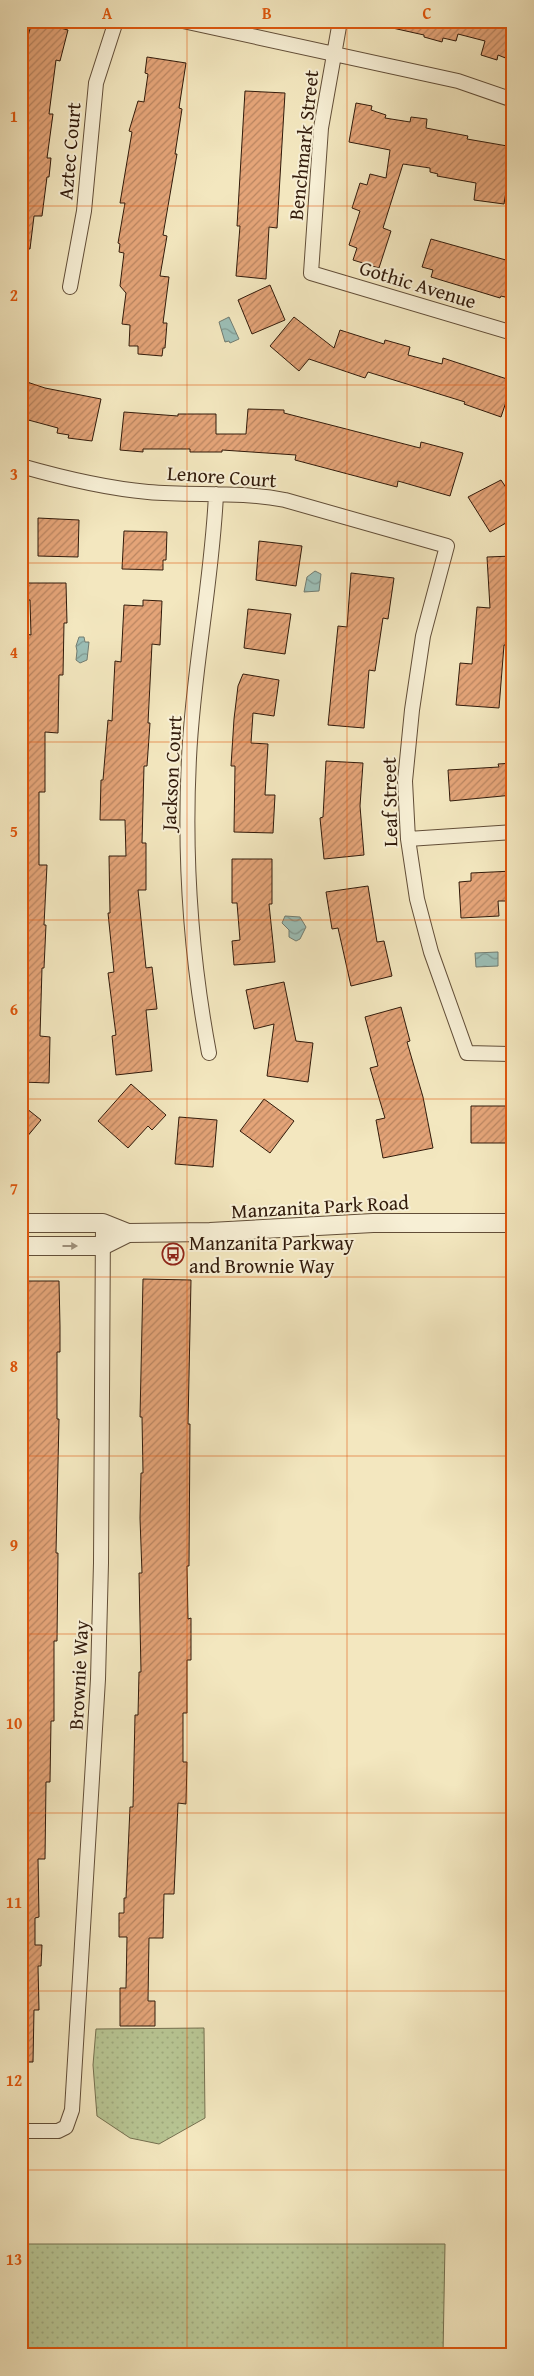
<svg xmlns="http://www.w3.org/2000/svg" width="534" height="2376" font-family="'Gentium Book Plus',serif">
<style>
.green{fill:url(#green-dots);stroke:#757050}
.water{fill:url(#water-waves);stroke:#727d72}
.building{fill:url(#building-hatch);stroke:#321b0b}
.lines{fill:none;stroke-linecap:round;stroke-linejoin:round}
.minor-casing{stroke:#624e38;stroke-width:16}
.tertiary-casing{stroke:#624e38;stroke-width:20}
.minor{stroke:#f7efd5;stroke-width:14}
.tertiary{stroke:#f7efd5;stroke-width:18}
.oneway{fill:#9e907a}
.grid{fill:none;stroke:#df560c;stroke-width:1;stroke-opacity:0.55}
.labels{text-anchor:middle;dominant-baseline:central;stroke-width:4;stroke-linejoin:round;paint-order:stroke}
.street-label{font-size:20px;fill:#321b0b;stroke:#f7efd5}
.poi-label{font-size:20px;fill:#321b0b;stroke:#f7efd5;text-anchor:start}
.neatline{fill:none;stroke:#df560c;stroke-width:2}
.grid-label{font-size:16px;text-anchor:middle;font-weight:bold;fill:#df560c}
</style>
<defs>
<pattern id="green-dots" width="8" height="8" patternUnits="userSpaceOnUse" patternTransform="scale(1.25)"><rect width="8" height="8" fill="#b8c694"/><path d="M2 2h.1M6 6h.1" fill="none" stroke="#9faa7e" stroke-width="1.8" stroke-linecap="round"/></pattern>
<pattern id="water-waves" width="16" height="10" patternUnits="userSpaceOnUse" patternTransform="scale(1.25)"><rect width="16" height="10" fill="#9cbfb7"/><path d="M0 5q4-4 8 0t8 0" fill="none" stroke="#809a93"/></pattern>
<pattern id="building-hatch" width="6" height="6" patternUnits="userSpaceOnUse" patternTransform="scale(1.25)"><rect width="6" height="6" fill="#e4a478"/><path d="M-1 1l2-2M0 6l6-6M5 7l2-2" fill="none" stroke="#b98561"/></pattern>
</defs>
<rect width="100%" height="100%" fill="#f3e7bf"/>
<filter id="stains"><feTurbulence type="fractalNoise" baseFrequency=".004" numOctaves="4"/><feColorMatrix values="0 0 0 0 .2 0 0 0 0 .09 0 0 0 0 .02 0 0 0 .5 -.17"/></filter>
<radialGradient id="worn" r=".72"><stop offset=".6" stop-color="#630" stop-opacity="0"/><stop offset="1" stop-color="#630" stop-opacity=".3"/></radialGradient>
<path class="green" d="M204,2028L205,2118L159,2144L130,2138L97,2116L93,2065L96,2029Z
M21,2244H445L443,2355H21Z"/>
<path class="water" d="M229,317L239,339L230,343L229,341L225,342L219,322Z
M315,571L321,574L319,591L304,592L307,577Z
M79,637H84L85,642H89L87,660L80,663L76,660L77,651L76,646Z
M285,916L300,917L306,927L300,939L296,941L289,937V930L282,923Z
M498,952V966L476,967L475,953Z"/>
<path class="building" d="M32,21L68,30L60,61L56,60L49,114H53L47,158H51L49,177H47L42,216H34L30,249L21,248V63Z
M389,21H513V61L498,55L497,60L481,55L485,41L458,34L456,41L443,38L442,42L424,37V35L388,27Z
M147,57L186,63L179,108L182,109L175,154H177L163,235L167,236L160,276L169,277L163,323H167L165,348H163L162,356L138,354V346H129L130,325L122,324L126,293L120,286L124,253L119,252L120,244L118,243L125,203H120L132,132L129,131L138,101L144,102L148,74L145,73Z
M245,91L285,93L277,228L269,227L266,279L236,276L240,226H237Z
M356,103L372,106L371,110L386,115L385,118L410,122L411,117L427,119L426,128L468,136L467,139L513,147L504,204L474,200L476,183L437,176L438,174L430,172V168L403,164L383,228L391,231L379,268L353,260L357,248L349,245L360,211L352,208L360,183L367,185L370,174L386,178L390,150L349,142Z
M431,239L513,262V299L501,296L500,298L431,277L433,270L422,267Z
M270,285L285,320L252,334L238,300Z
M294,317L334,348L340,330L384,344L385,340L410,347L408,355L442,364L443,358L513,381L501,417L464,404L465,402L368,372L365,378L309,359L299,371L270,346Z
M21,380L45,388L101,399L92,441L68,438L69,435L57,433L58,428L21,418Z
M248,409L284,410V413L420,448L421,442L463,453L450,496L398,481L397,487L295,460L296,455L222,450V452H190V449H143V452L120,450L124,412L178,416V414H216V434H246Z
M501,480L513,498V519L490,532L468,497Z
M38,518L79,520L78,557L38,556Z
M124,531L167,532L166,560H163V570L122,569Z
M259,541L302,546L296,586L256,580Z
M513,556V621L510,645H504L499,708L456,705L460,663L472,664L477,607L490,608L487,557Z
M351,573L394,578L388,619L383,618L375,671L369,670L364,728L328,725L338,626L347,627Z
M26,583H66L67,623H64L63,675H59L58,733L45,732V792H39V865H47L44,925H46L44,968H42L40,1036L50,1037L49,1083L21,1082V692H24L25,634L31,635L30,600H26Z
M143,600L162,601L160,645L152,644L148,723H150L147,766H144L142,843H146V890H138L146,968L152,967L157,1009L146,1010L152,1071L116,1075L112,1036L116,1035L108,973L114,972L108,913H110L109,856H126L125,820H100L101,780H103L108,720L112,721L115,661L121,662L124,605L143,606Z
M248,609L291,614L285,654L244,648Z
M243,674L279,680L274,716L253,713L251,743L268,744L265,795H275L273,833L234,832L235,766H231L234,719L238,686Z
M326,761L363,763L360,806L364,855L324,859L320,818L323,817Z
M513,763V795L450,801L448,770L499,767L498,764Z
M232,859H272V904H269L275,962L234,965L232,941L240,940L237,903H232Z
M513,871V901H498L499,916L461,918L459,882L471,881V873Z
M368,886L377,942L384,941L392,976L351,986L338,928L332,929L326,892Z
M284,982L296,1041L313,1043L308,1082L267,1076L274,1024L254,1029L246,990Z
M401,1007L410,1041L407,1042L423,1097L433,1148L383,1158L376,1120L385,1118L370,1068L378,1066L365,1017Z
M131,1084L166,1115L152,1130L148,1126L128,1148L98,1121Z
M264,1099L294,1121L270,1153L240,1131Z
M21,1104L41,1120L21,1144Z
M471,1106H507V1143H471Z
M179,1117L217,1120L213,1167L175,1164Z
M143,1279L191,1280L188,1424H190L189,1566H187L188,1619L191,1618V1660H187V1713H183V1762H187L186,1804L178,1803L174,1894H164L163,1938H149L148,2001H155V2026H120V1988H126L127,1937H119V1913H124V1898H126L130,1807H133L135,1715H138L139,1672H141L139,1573H142L140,1518L141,1473H143L142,1417H140Z
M21,1281H59L60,1326V1352H57V1419H59L56,1553H58L57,1641H54V1721H51L50,1782H46L45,1859H38L39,1917L35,1918V1945H42L41,1966H38L39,2010H34L33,2062H21Z"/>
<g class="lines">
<g class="minor-casing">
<path id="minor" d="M183,21L458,81L513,100
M340,21L321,128L311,273L513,333
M70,287L84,211L96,83L116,21
M21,466C63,478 104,488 148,492C194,496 240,491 285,500L447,546L423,636L412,710L405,781L408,839L417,899L431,952L467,1053L513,1054
M408,839L513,832
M209,1053C191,957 184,857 189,758C193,670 212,583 216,494
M21,2131H58L66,2127L72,2110L98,1679L101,1563L103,1223"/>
</g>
<g class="tertiary-casing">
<path id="tertiary" d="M21,1223H103L128,1233L210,1232L373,1223H513
M21,1246H102L128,1233"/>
</g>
<use href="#minor" class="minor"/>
<use href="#tertiary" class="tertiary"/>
</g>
<defs><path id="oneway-solid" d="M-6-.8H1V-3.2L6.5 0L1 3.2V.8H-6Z" transform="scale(1.25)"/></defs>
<use class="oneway" href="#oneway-solid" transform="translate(70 1246)"/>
<path class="grid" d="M187,21V2355M347,21V2355M21,206H513M21,385H513M21,563H513M21,742H513M21,920H513M21,1099H513M21,1277H513M21,1456H513M21,1634H513M21,1813H513M21,1991H513M21,2170H513"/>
<defs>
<g id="bus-ring" transform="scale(1.125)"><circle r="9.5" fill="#f7efd5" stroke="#8f2418" stroke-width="1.5"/><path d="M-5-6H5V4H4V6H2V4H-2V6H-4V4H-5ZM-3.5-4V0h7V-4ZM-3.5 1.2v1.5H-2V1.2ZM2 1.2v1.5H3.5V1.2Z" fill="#8f2418"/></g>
</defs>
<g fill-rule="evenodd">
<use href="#bus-ring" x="173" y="1254"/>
</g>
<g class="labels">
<g class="street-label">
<text transform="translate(303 145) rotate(-84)">Benchmark Street</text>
<text transform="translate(69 151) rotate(-85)">Aztec Court</text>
<text transform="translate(418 284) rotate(17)">Gothic Avenue</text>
<text transform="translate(222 476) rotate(4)">Lenore Court</text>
<text transform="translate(171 773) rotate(-87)">Jackson Court</text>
<text transform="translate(389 802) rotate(-91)">Leaf Street</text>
<text transform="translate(320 1206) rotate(-3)">Manzanita Park Road</text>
<text transform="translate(78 1675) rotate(-87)">Brownie Way</text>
</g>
<g class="poi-label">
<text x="189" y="1242">Manzanita Parkway<tspan x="189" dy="23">and Brownie Way</tspan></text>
</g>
</g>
<rect width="534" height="2376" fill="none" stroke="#f3e7bf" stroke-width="55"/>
<rect x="28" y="28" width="478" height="2320" class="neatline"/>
<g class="grid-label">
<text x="107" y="19">A</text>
<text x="267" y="19">B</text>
<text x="427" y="19">C</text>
<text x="14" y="122">1</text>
<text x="14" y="301">2</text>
<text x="14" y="480">3</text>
<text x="14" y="658">4</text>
<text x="14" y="837">5</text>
<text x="14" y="1015">6</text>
<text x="14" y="1194">7</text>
<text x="14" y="1372">8</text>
<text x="14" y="1551">9</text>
<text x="14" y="1729">10</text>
<text x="14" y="1908">11</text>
<text x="14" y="2086">12</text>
<text x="14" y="2265">13</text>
</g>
<rect width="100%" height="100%" filter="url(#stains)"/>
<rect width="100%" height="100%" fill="url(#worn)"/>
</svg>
